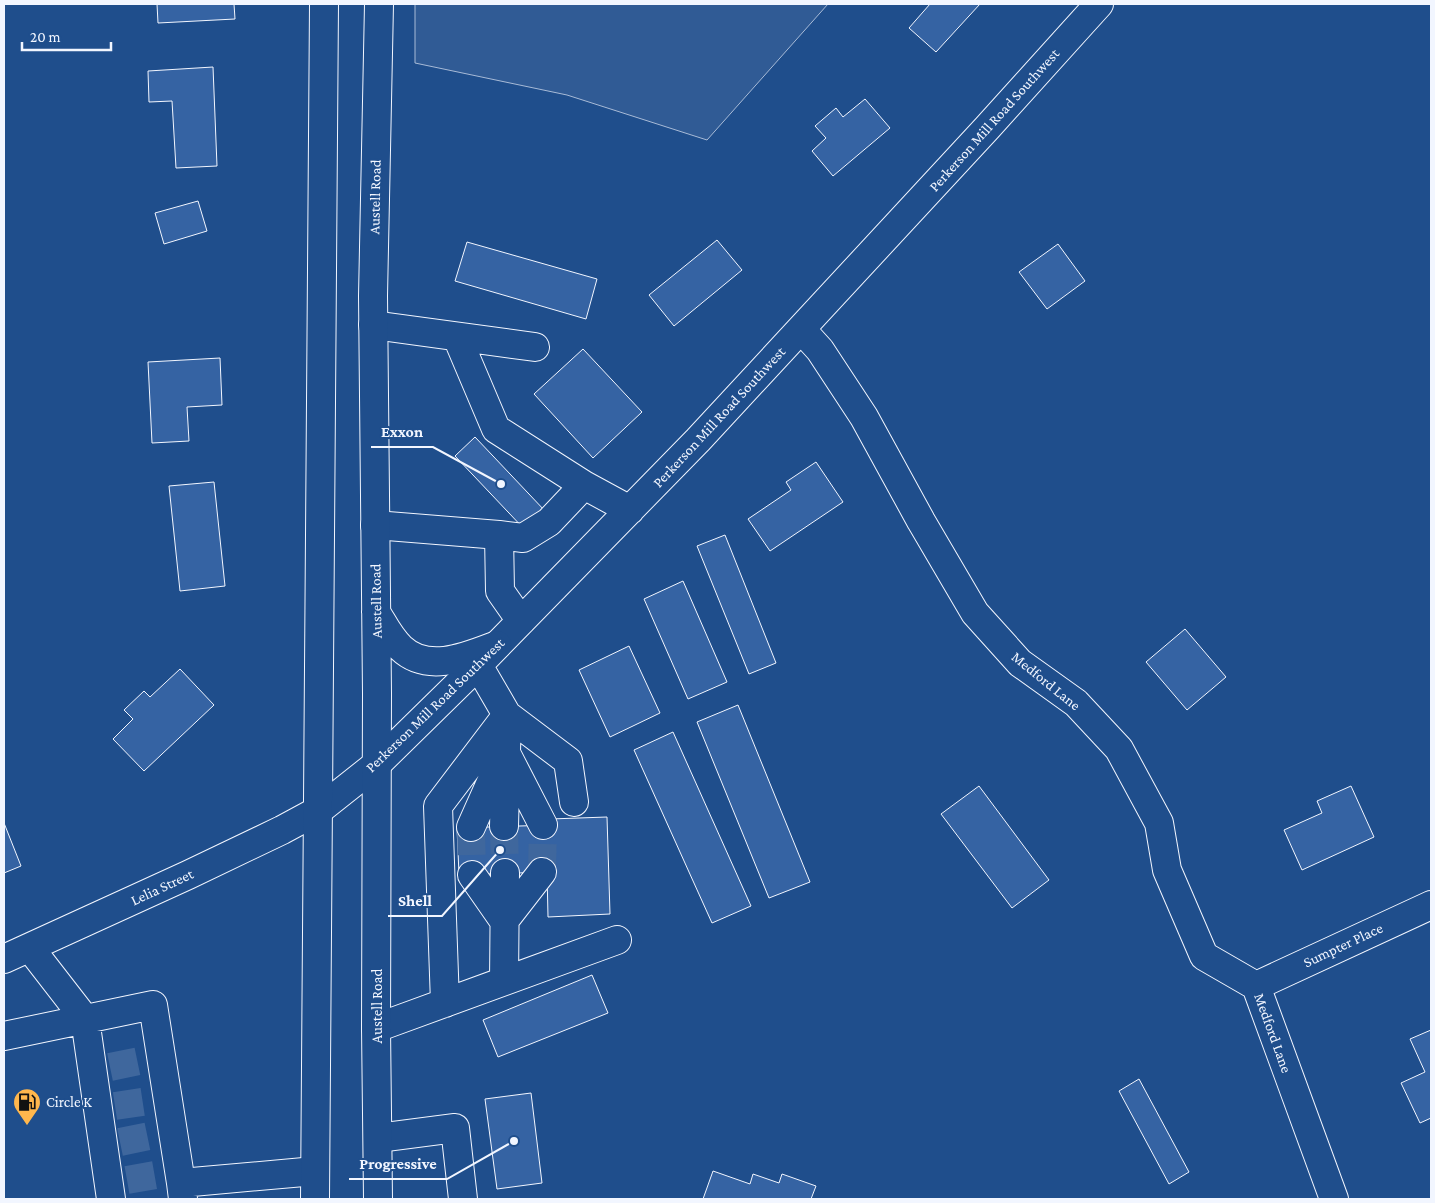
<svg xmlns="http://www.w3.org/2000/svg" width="1435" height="1203" font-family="'Crimson Pro',serif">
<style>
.built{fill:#305b95;stroke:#a8bbd7}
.building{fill:#3563a3;stroke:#f2f6ff}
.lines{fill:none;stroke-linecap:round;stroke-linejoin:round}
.minor-tunnel{stroke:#3f679d;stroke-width:28;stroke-dasharray:28 14;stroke-linecap:butt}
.minor-casing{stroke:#f2f6ff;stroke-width:30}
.major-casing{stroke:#f2f6ff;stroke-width:30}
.minor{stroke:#1f4e8c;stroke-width:28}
.major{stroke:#1f4e8c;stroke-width:28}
.labels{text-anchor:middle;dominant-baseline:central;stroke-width:4;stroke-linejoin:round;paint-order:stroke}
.street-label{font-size:15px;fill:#f2f6ff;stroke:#1f4e8c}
.poi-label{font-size:15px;fill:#f2f6ff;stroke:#1f4e8c;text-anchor:start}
.leader{fill:none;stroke:#f2f6ff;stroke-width:2}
.callout-dot{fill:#f2f6ff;stroke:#1f4e8c;stroke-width:2}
.callout-label{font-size:16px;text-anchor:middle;font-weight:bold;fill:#f2f6ff;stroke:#1f4e8c;stroke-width:4;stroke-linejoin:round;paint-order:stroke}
</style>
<rect width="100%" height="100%" fill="#1f4e8c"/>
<path class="built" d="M415,4H828L707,140L567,95L415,63Z"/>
<path class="building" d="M157,4H234L235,19L158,23Z
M930,4H980L936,52L909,28Z
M213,67L217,166L176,168L172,101L149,102L148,71Z
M865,99L890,128L833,176L812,151L826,138L815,126L836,108L843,117Z
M198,201L207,231L164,244L155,213Z
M717,240L742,270L674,326L649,295Z
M467,242L597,279L586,319L455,281Z
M1058,244L1085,281L1047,309L1019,272Z
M583,349L642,412L593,458L534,394Z
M220,358L222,405L187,407L189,441L152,443L148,362Z
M475,437L546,512L526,531L455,456Z
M816,462L843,502L770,551L748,519L791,490L786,482Z
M214,482L225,586L180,591L169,486Z
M725,535L776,663L749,674L697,546Z
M683,581L727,682L688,699L644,599Z
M1185,629L1226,677L1187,710L1146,662Z
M629,646L660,713L610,737L579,670Z
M180,669L214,705L144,771L113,739L133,719L124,710L144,691L150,697Z
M738,705L810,882L769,898L697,722Z
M673,732L751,906L712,923L634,750Z
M979,786L1049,880L1012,908L941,814Z
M1351,786L1374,837L1302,870L1284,830L1322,813L1317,801Z
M607,817L610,914L548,917L547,872L459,875L457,828L551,825L550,819Z
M4,823L21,866L4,873Z
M592,975L608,1013L498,1057L483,1020Z
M1431,1030V1118L1420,1123L1401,1083L1425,1072L1410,1039Z
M1139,1079L1189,1172L1169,1184L1119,1091Z
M531,1093L542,1183L497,1189L485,1099Z
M713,1171L750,1184L753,1174L779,1183L782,1174L816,1186L811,1199H703Z"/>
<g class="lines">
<path class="minor-tunnel" d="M504,826L505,873
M471,827L472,875
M542,872L543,825
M110,1067L144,1060
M115,1106L148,1101
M120,1142L154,1135
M127,1180L161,1174"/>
<g class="minor-casing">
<path id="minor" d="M373,325L535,347
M801,329L820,350L864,417L921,521L975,613L1020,663L1076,703L1119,749L1159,823L1167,870L1204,956L1256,986L1334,1199
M457,337L496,429L584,485
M375,525L499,535L500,591L521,621
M499,535L523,538L549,522L584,485L630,510
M478,665L507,715L504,826
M507,755L543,825
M471,827L500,762
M472,875L504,921L542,872
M30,948L85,1019L111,1199
M4,959L188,875L282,830L319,810L377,764L478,665L698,440L987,128L1099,4
M504,981L505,873
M1256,986L1431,905
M445,1003L438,806L507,715L568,761L574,802
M376,1028L617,940
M4,1036L153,1005L181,1183
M378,1138L455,1128L463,1199
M183,1199L181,1183L315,1171"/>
</g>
<g class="major-casing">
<path id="major" d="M376,612C384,625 390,638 401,648C428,674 468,656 497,645
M315,1199L324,4
M378,1199L376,1028L377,693L373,296L379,4"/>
</g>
<use href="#minor" class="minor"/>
<use href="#major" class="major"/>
</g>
<defs>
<g id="fuel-pin" transform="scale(1.4375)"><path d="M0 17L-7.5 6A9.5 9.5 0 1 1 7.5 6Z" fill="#ffb74d" stroke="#1f4e8c"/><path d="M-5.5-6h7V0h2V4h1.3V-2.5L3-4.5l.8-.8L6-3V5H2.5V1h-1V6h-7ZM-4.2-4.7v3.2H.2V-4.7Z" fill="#111"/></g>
</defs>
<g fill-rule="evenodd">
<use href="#fuel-pin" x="27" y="1102"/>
</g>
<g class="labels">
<g class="street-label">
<text transform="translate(994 120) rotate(-48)">Perkerson Mill Road Southwest</text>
<text transform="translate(375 197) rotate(-89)">Austell Road</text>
<text transform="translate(719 417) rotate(-47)">Perkerson Mill Road Southwest</text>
<text transform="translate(376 601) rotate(-91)">Austell Road</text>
<text transform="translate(1046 681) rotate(39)">Medford Lane</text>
<text transform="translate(435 705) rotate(-44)">Perkerson Mill Road Southwest</text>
<text transform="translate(162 887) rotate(-25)">Lelia Street</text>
<text transform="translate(1343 945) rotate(-25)">Sumpter Place</text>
<text transform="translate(377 1006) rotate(-90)">Austell Road</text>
<text transform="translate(1273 1033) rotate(70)">Medford Lane</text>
</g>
<g class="poi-label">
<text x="46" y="1102">Circle K</text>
</g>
</g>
<path class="leader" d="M501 484L433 447H371M500 850L442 916H388M514 1141L447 1179H349"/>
<g class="callout-dot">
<circle cx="501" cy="484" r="5"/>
<circle cx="500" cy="850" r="5"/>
<circle cx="514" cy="1141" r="5"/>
</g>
<g class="callout-label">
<text x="402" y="437">Exxon</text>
<text x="415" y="906">Shell</text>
<text x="398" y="1169">Progressive</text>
</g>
<rect width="1435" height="1203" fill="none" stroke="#f2f6ff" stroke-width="10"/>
<path d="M22 42v8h89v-8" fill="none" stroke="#f2f6ff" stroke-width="2.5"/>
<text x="30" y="42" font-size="15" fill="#f2f6ff" stroke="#1f4e8c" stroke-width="4" paint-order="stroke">20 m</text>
</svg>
